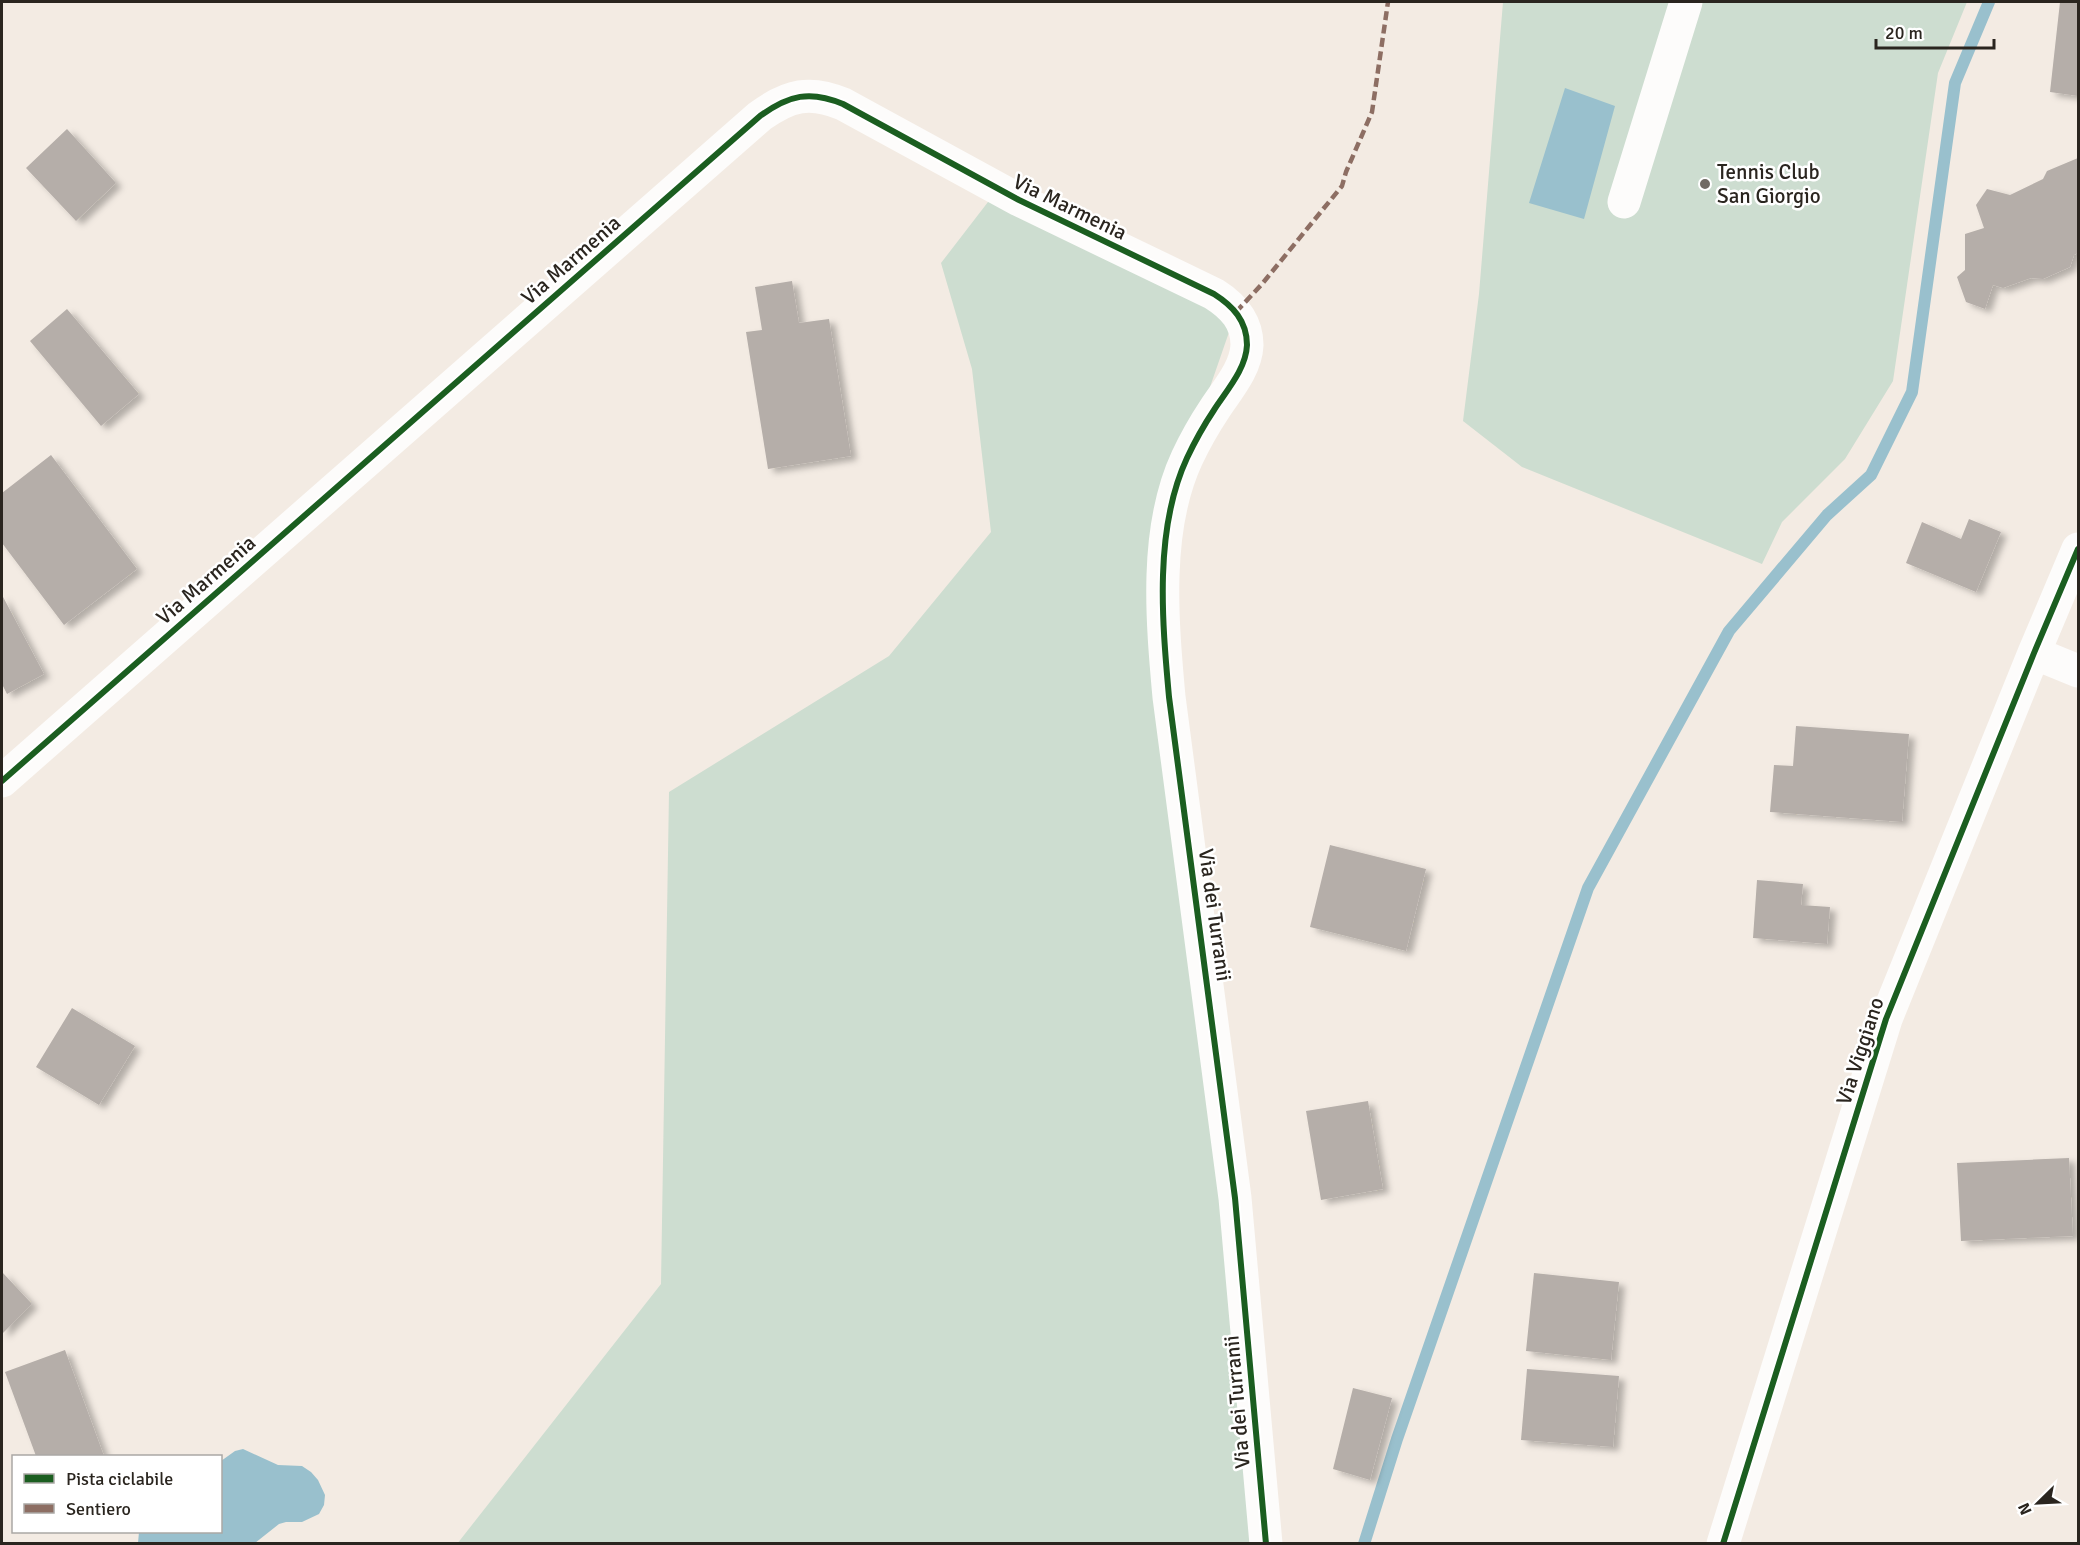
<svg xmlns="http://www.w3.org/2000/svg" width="2080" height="1545" font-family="Signika,sans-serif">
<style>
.green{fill:#cdddd0}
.water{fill:#99c0cd}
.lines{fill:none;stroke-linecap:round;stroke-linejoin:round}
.stream{stroke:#99c0cd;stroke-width:12}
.building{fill:#b5aea9;filter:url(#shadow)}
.minor{stroke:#fdfcfb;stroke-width:33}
.quiet{stroke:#8d6e63;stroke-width:4.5;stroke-dasharray:9 4.5;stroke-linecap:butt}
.cycleway-casing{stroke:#fff;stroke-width:10}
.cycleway{stroke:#1b5e20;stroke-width:6}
.poi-dot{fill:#706a64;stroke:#fff;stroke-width:2}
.labels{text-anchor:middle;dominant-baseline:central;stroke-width:5;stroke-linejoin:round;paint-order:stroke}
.poi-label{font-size:21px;fill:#2a251f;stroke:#fff;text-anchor:start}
.street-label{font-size:21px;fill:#2a251f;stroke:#fff}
</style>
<defs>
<filter id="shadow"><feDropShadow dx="6" dy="4" stdDeviation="3" flood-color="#0004"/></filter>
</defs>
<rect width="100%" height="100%" fill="#f3ebe3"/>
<path class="green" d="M1503,2H1967L1938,73L1893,381L1845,459L1782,522L1762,564L1522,467L1463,421L1479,294Z
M998,189L1236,312L1175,488L1178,765L1257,1543L457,1544L661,1284L669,792L889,656L991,532L972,369L941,263Z"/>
<path class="water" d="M1565,88L1615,106L1584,219L1529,203Z
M243,1449L278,1465L302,1466L311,1472L318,1480L325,1495L324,1505L319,1514L302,1522H286L279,1524L255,1543H138L139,1532H220L221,1461L235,1451Z"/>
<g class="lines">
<path class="stream" d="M1364,1544L1397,1439L1588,888L1729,631L1827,515L1871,475L1912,392L1955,83L1989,2"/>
</g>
<path class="building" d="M2060,2H2078V96L2050,92Z
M67,129L116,183L76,221L26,168Z
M2078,158V253L2074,255L2070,267L2043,279L2031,278L2003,288L1993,285L1985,309L1966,302L1957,277L1965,270V234L1984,228L1976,205L1987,189L2010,195L2043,179L2047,171Z
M792,281L799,323L829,319L851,456L768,469L746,332L762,330L755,287Z
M67,309L139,394L101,426L30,341Z
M51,455L137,569L64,625L2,543V493Z
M1969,519L2001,532L1976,592L1906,563L1922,522L1961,539Z
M2,595L44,674L7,694L2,684Z
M1796,726L1909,734L1902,822L1770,812L1774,765L1793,766Z
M1330,845L1426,869L1406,951L1310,927Z
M1757,880L1803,884L1801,905L1830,907L1827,944L1753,938Z
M72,1008L135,1046L99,1105L36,1067Z
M1368,1101L1383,1189L1321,1200L1306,1111Z
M2069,1158L2073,1236L1961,1241L1957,1163Z
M2,1272L32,1304L2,1334Z
M1534,1273L1619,1282L1611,1360L1526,1351Z
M65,1350L104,1456H36L5,1372Z
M1527,1369L1619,1376L1613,1447L1521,1440Z
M1353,1388L1392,1398L1370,1480L1333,1469Z"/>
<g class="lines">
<path class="minor" d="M1624,202L1686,2
M2034,653L2078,671
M2,781L760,116C789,95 810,90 843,104L1019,200L1214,294C1233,306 1247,321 1247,345C1246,369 1227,390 1214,410C1204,425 1195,441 1187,458C1154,529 1162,620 1169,697L1235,1198L1266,1544
M1723,1544L1886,1019L2034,653L2078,549"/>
<path class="quiet" d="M1236,312L1262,284L1342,186L1346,172L1372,112L1388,2"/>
<g class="cycleway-casing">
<path id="cycleway" d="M2,781L760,116C789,95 810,90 843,104L1019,200L1214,294C1233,306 1247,321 1247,345C1246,369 1227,390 1214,410C1204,425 1195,441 1187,458C1154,529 1162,620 1169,697L1235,1198L1266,1544
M1723,1544L1886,1019L2034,653L2078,549"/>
</g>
<use href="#cycleway" class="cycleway"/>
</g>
<circle class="poi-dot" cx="1705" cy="184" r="6"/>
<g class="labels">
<g class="poi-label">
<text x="1717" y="172">Tennis Club<tspan x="1717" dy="24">San Giorgio</tspan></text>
</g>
<g class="street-label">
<text transform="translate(1070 207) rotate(26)">Via Marmenia</text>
<text transform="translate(571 260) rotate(-41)">Via Marmenia</text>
<text transform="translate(206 580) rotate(-41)">Via Marmenia</text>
<text transform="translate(1215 915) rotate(82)">Via dei Turranii</text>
<text transform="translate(1860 1051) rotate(-72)">Via Viggiano</text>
<text transform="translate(1237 1402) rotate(-95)">Via dei Turranii</text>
</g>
</g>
<rect width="2080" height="1545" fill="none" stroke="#2a251f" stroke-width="6"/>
<rect x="12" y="1455" width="210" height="78" fill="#ffffff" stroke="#aaa8a5" stroke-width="1.5"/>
<rect x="24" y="1474" width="30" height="9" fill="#1b5e20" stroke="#aaa8a5" stroke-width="1.5"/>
<text x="66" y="1485" font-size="18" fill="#2a251f">Pista ciclabile</text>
<rect x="24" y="1504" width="30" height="9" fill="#8d6e63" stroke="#aaa8a5" stroke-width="1.5"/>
<text x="66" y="1515" font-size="18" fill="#2a251f">Sentiero</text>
<g transform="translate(2038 1503) rotate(246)" stroke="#ffffff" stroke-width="4.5" paint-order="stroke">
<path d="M0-4.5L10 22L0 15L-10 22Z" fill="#2a251f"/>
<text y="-9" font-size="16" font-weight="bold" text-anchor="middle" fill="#2a251f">N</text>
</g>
<path d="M1876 39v9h118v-9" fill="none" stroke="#2a251f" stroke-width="3"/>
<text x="1885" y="39" font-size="18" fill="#2a251f" stroke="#ffffff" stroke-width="4.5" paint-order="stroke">20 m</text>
</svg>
